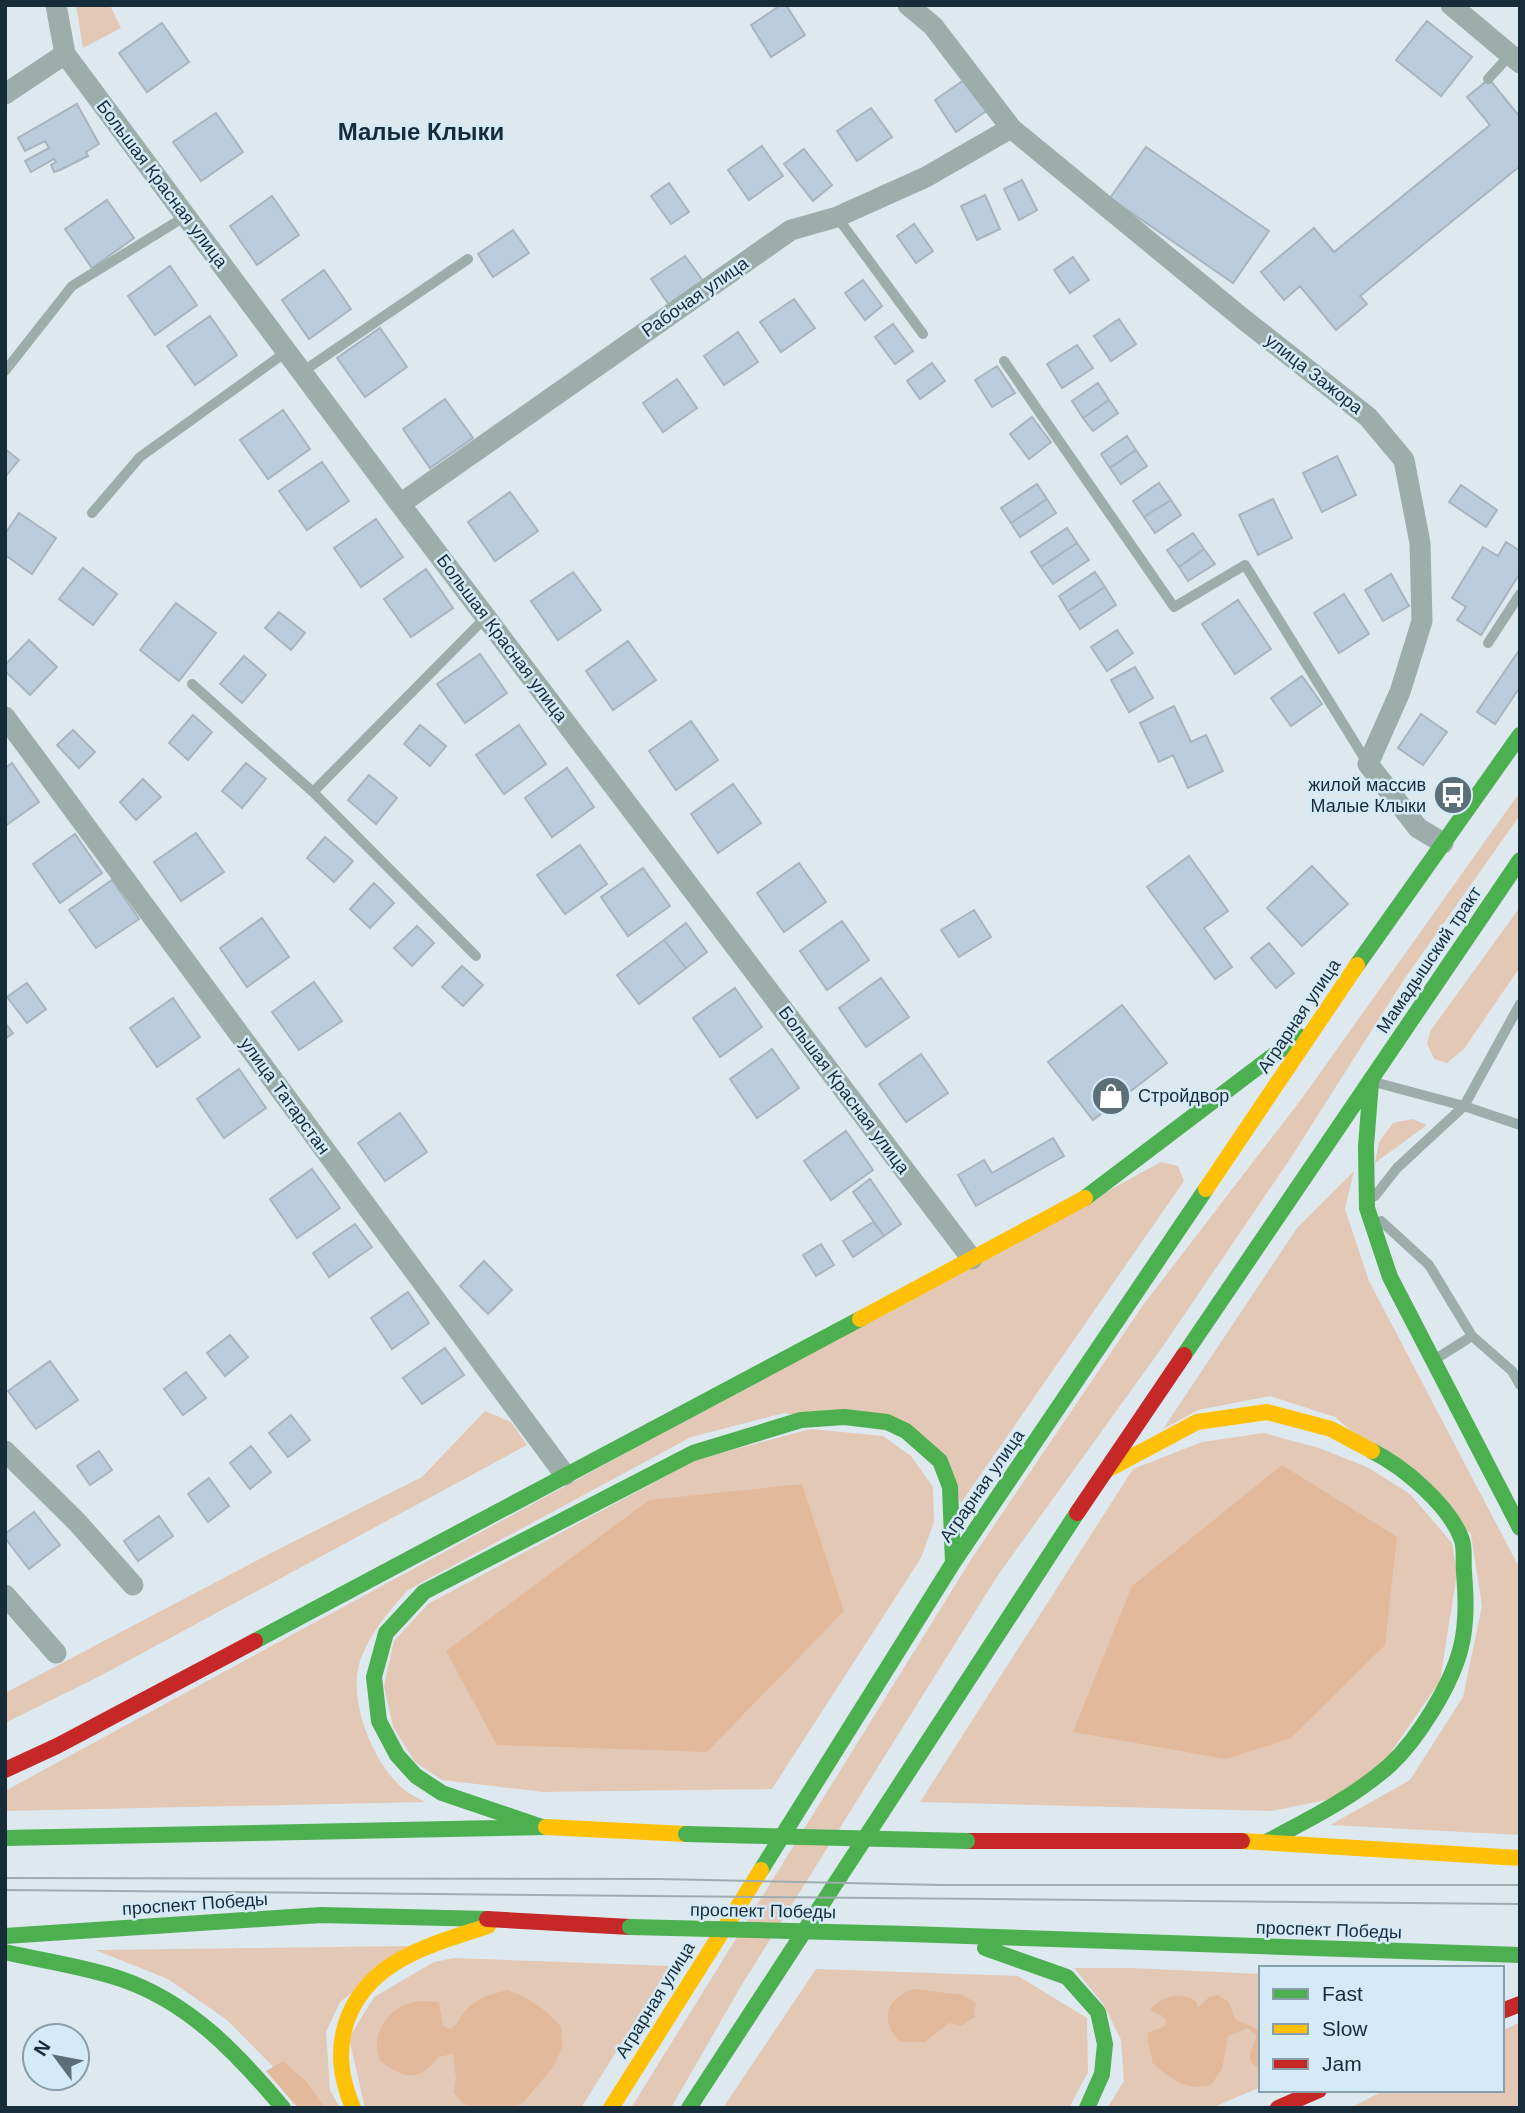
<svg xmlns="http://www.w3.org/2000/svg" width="1525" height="2113" font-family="Arial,sans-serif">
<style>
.green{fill:#e4c8b6}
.forest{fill:#e2b99a}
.building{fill:#bcd;stroke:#a9b4bf;stroke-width:2}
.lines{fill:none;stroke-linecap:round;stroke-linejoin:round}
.lane{stroke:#9cadaa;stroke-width:10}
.street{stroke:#9cadaa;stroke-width:21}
.fast{stroke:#4caf50;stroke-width:16}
.slow{stroke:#ffc107;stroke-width:16}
.jam{stroke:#c62828;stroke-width:16}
.tram{stroke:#9facae;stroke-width:2}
.fast-bridge{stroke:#4caf50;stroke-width:16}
.labels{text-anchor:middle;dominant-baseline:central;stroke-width:5;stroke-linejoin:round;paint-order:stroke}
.street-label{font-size:18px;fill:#162c38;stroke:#d5eaf7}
.poi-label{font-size:18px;fill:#162c38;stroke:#d5eaf7;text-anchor:end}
.district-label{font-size:24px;font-weight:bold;fill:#162c38;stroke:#d5eaf7}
</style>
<rect width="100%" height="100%" fill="#dde8ef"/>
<path class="green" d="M76,5H110L121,28L83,48Z
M1520,792V815L1403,981L1290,1159L1161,1349L998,1575L741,1986L671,2108H631L972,1558L1143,1305L1303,1097Z
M1520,907V967L1464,1049L1447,1063L1434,1059L1427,1043L1431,1030Z
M1412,1119L1427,1125L1375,1163L1379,1142L1393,1123Z
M1161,1162L1178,1166L1184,1181L961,1503L927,1438L784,1413L691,1437L408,1590C388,1612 370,1633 360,1661C348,1699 371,1757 398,1784C405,1792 416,1797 425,1802L5,1811V1791Z
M1354,1171L1345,1209L1369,1281L1520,1569V1835L1330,1825L1410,1780L1463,1697L1482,1606L1471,1534L1335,1417L1270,1396L1198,1410L1163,1429L1297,1228Z
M485,1411L511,1422L527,1445L100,1676L5,1723V1693L273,1552L422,1477Z
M811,1429L883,1436L911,1456L933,1487L934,1522L921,1558L772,1789L543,1792L442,1780L415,1762L393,1727L384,1686L394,1641L428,1604L698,1459Z
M1264,1433L1319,1448L1367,1467L1410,1494L1452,1543L1457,1573L1440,1681L1385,1761L1331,1799L1272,1811L920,1802L1133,1469L1202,1442Z
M409,1946L340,2002L326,2032L330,2090L340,2108H314L227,2020L168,1979L95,1950Z
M454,1958L670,1966L581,2108H365L349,2038L374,1997L434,1962Z
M1074,1968H1132L1261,1974V2087L1211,2108H1107L1124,2081L1121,2040L1104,2005Z
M816,1969L1018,1976L1087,2018L1088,2072L1069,2108H723Z
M1520,2022V2108H1350L1385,2090H1502V2031Z"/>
<path class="forest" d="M1282,1465L1397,1537L1385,1645L1291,1738L1226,1759L1073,1732L1132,1586Z
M802,1484L844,1611L707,1752L497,1745L446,1651L649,1500Z
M914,1989L962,1995L976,2003L974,2009L975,2017L961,2026L949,2023L925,2042H900C879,2021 885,1998 914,1989Z
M507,1990C530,1998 545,2009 561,2027L562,2048L553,2067L524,2102L514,2108H473L464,2104L454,2093L456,2079L453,2054L438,2057C418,2084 404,2078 380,2061C379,2056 376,2049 377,2044C378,2014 411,1994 439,2003L443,2026L451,2029C458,2024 460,2018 465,2011C476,1998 492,1994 507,1990Z
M1218,1995L1229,2002L1235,2019L1261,2031V2068C1243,2063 1252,2048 1257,2036L1248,2028L1228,2036L1222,2069L1211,2085C1188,2092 1168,2078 1152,2062C1152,2051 1146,2045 1148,2033L1165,2026L1166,2021L1161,2015L1150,2010C1162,1996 1179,1991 1196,2001L1198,2008L1209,1997Z
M283,2061L307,2082L325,2108H298L266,2071Z"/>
<path class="building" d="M781,5H786L805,35L771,57L751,25Z
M1427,21L1472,57L1441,96L1396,60Z
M162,23L189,62L147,92L119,53Z
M967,78L988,110L956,132L935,100Z
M1489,79L1520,117V166L1360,296L1367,304L1336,330L1300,286L1284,300L1261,272L1314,228L1334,252L1490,125L1467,97Z
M77,104L99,144L86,152L88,156L60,170L54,172L51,165L56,162L54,159L31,172L25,161L49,148L45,141L25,151L18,138Z
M871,108L892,137L857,161L837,131Z
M216,113L243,152L201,181L173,142Z
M762,146L783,176L749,200L728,170Z
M1146,147L1269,231L1233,283L1110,198Z
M804,149L832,185L813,201L784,164Z
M1022,180L1037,210L1019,220L1004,189Z
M669,183L689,212L671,224L651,196Z
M985,195L1000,229L977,240L961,206Z
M272,196L299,235L257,265L230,226Z
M107,200L134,238L92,268L65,229Z
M914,224L933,251L916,263L897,236Z
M513,230L529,253L493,277L478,254Z
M685,256L706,285L672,309L651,279Z
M1073,257L1089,280L1070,293L1054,270Z
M170,266L197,305L155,335L128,296Z
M324,270L351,309L309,339L282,300Z
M863,280L882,306L865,320L845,293Z
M794,299L815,328L781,352L760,322Z
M210,316L237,355L195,385L167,346Z
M1119,319L1136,344L1111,361L1094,336Z
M893,324L913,351L895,364L875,337Z
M380,328L407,367L365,397L337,358Z
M738,332L758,362L724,385L704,356Z
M1077,345L1093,368L1062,388L1047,364Z
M932,363L945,381L920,399L907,381Z
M997,366L1015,393L992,407L975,380Z
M677,379L697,408L663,432L643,403Z
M1098,383L1109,400L1083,418L1072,401Z
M445,399L473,438L430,468L403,429Z
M1109,400L1118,413L1093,431L1083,418Z
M283,410L310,449L268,479L240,440Z
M1032,417L1051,442L1029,459L1010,434Z
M1127,436L1136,450L1110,468L1101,454Z
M5,449L19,460L5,477Z
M1136,450L1147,466L1121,484L1110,468Z
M1337,456L1356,495L1322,512L1303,473Z
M322,462L349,501L307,530L279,491Z
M1159,483L1171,500L1144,517L1133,501Z
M1037,484L1047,499L1011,523L1001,508Z
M1461,485L1497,510L1486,527L1449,502Z
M510,492L538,531L495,561L468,522Z
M1047,499L1056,513L1020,537L1011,523Z
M1273,499L1292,538L1258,555L1239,515Z
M1171,500L1181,515L1155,533L1144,517Z
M19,513L56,538L32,574L5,555V534Z
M376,519L403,557L361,587L334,548Z
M1067,528L1077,543L1041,567L1031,552Z
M1193,533L1204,549L1179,567L1167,550Z
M1506,542L1520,551V573L1481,635L1457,620L1466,607L1452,598L1483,547L1498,556Z
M1077,543L1089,560L1053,584L1041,567Z
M1204,549L1215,564L1188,581L1179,567Z
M83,568L117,594L93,625L59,599Z
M426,569L453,608L411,637L384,599Z
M573,572L601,610L558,640L531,601Z
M1095,572L1105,587L1068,611L1059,596Z
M1391,574L1409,606L1383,621L1365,590Z
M1105,587L1116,605L1080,629L1068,611Z
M1344,594L1369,634L1339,653L1314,613Z
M1238,600L1271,649L1235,674L1202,624Z
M176,603L216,633L179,681L140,650Z
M279,612L305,633L291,650L265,628Z
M1117,630L1133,653L1107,671L1091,647Z
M29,640L57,667L30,695L5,671V665Z
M628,641L656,680L613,710L586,671Z
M1520,649V687L1495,724L1477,712Z
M480,654L507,693L465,723L437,684Z
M244,656L266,675L242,703L220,684Z
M1135,667L1153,698L1129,712L1111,680Z
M1302,676L1322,704L1291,726L1271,698Z
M1174,706L1191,742L1206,735L1223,771L1188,788L1173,755L1159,762L1140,723Z
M1421,714L1447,732L1423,765L1398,748Z
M193,715L212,732L188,760L169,743Z
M691,721L718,760L676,790L649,751Z
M420,725L446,746L430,766L404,744Z
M519,725L546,764L504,794L476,755Z
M73,730L95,752L79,768L57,745Z
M12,763L39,802L5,826V768Z
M246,763L266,779L242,808L222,791Z
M567,768L594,807L552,837L525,798Z
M369,775L397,798L376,824L348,800Z
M143,779L161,797L136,820L120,802Z
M733,784L761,823L718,853L691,814Z
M196,833L224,872L181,901L154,862Z
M75,834L102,873L60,903L33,864Z
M325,837L353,861L334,882L307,858Z
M580,845L607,884L565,914L537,875Z
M1189,856L1228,911L1204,928L1232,967L1215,979L1147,887Z
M799,863L826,902L784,932L757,893Z
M1312,866L1348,904L1302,946L1267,908Z
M643,868L670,906L628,936L601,897Z
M112,880L139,919L96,948L69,910Z
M374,883L394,903L370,928L350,909Z
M974,910L991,937L959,957L941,930Z
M262,918L289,957L247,987L220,948Z
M842,921L869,960L827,990L800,951Z
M686,923L707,952L686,968L664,940Z
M417,926L434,943L412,966L394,948Z
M664,940L686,968L639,1004L617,975Z
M1269,943L1294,973L1276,988L1251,958Z
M462,966L483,985L463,1006L442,987Z
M881,978L909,1017L866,1047L839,1008Z
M314,982L342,1021L299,1050L272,1012Z
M27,983L46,1009L27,1023L7,997Z
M735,988L762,1027L720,1057L693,1018Z
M173,998L200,1037L157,1067L130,1028Z
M1122,1005L1167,1063L1093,1120L1048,1062Z
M5,1023L13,1033L5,1039Z
M772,1049L799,1088L757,1118L730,1079Z
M921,1054L948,1093L906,1122L879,1084Z
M239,1069L266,1108L224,1138L197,1099Z
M400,1113L427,1152L385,1181L358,1143Z
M846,1131L873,1170L831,1200L804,1161Z
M1053,1138L1064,1156L976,1206L958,1175L984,1160L992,1173Z
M312,1169L340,1208L297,1238L270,1199Z
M870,1179L901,1224L884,1236L853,1192Z
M873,1222L884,1236L853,1257L843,1241Z
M355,1224L372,1247L329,1277L313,1253Z
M821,1244L834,1265L816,1276L803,1255Z
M484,1261L512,1290L488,1314L460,1286Z
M408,1292L429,1323L392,1349L371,1318Z
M230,1335L248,1357L225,1376L207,1353Z
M445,1348L464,1375L422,1404L403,1378Z
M50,1361L78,1400L36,1429L8,1391Z
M186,1372L206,1398L183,1415L164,1389Z
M291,1415L310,1440L288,1457L269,1433Z
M251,1446L271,1472L250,1489L230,1463Z
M99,1451L112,1470L90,1485L77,1466Z
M209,1478L229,1506L208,1522L188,1494Z
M34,1512L60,1545L29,1569L5,1538V1534Z
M159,1516L173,1536L138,1561L124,1541Z"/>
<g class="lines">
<path class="lane" d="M1488,79L1510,55
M837,217L923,334
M1004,361L1174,607L1245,565L1368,764
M5,371L72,286L186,216
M302,372L468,259
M92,513L140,457L286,352
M1488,643L1520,594
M192,684L313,792L476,956
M313,792L486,617
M1374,1082L1464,1106L1520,1125
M1375,1196L1397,1168L1464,1106L1520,1004
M1381,1221L1429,1265L1472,1336L1512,1371L1520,1385
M1434,1360L1472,1336"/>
<path class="street" d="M56,5L65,54L400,504L972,1259
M908,5L933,26L1011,128L1242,318L1368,417L1404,460L1420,543L1422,621L1400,692L1368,764L1418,828L1443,843
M1451,5L1520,63
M5,94L65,54
M400,504L791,230L837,217L926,177L1011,128
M5,717L565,1475
M5,1451L77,1522L133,1585
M5,1595L56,1653"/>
<path class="fast" d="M1357,965L1520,735
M1371,1082L1366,1146L1367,1208L1390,1277L1520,1528
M1085,1198L1299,1036
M1184,1355L1520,860
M255,1641L860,1319
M542,1827L442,1793L416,1776L397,1755L379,1721L374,1677L386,1633L424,1592L693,1453L801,1420L844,1417L887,1422L906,1431L940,1461L950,1487L953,1563
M5,1838L546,1827
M1268,1841C1310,1819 1354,1797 1390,1765C1418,1739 1452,1684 1461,1647C1467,1622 1466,1597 1464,1572C1463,1562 1465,1549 1462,1540C1450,1506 1404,1467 1372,1451
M761,1870L953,1563L1206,1189
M909,1934L1520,1955
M5,1936L321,1915L487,1919
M985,1948L1067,1977L1098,2012L1105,2044L1102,2074L1087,2108
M5,1952C43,1961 83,1966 121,1979C189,2002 238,2054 283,2108
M689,2108L1077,1513"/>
<path class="slow" d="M1206,1189L1357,965
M860,1319L1085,1198
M1109,1469L1197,1422L1267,1412L1331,1429L1372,1451
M546,1827L686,1834
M1242,1841L1520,1858
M353,2108C340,2077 336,2047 349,2015C373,1958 434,1944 488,1926
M611,2108L761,1870"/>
<path class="jam" d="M1077,1513L1184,1355
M5,1770L57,1746L255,1641
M967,1841H1242
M487,1919L630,1927
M1502,2011L1520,2004
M1278,2108L1319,2090"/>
<path class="tram" d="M5,1878L660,1879L942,1885H1520
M5,1890L1520,1904"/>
<path class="fast-bridge" d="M686,1834L967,1841
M630,1927L909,1934"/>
</g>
<defs>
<g id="bus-disc" transform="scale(2.0125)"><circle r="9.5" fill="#5c6e78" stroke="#d5eaf7"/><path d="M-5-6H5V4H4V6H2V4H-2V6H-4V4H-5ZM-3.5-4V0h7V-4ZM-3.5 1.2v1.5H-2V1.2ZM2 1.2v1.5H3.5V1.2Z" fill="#fff"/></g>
<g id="shop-disc" transform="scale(2.0125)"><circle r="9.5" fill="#5c6e78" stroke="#d5eaf7"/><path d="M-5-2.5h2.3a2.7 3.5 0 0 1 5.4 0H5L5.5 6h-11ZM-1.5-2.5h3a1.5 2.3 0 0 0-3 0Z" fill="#fff"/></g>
</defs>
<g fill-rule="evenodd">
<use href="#bus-disc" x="1453" y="795"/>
<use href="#shop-disc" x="1111" y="1096"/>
</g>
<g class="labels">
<g class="street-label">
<text transform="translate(162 184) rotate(53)">Большая Красная улица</text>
<text transform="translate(695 297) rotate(-35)">Рабочая улица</text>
<text transform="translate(1314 374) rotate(38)">улица Зажора</text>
<text transform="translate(502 638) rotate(53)">Большая Красная улица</text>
<text transform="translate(1429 960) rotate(-56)">Мамадышский тракт</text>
<text transform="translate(1299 1016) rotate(-56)">Аграрная улица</text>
<text transform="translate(844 1090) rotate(53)">Большая Красная улица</text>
<text transform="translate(285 1096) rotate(54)">улица Татарстан</text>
<text transform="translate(982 1486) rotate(-55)">Аграрная улица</text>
<text transform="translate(195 1904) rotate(-4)">проспект Победы</text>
<text transform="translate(763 1911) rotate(1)">проспект Победы</text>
<text transform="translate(1329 1930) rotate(2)">проспект Победы</text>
<text transform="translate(655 2000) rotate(-58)">Аграрная улица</text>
</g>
<g class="poi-label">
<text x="1426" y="785">жилой массив<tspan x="1426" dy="21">Малые Клыки</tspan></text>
<text x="1138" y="1096" text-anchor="start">Стройдвор</text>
</g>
<g class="district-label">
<text x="421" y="131">Малые Клыки</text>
</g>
</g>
<rect width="1525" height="2113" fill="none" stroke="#162c38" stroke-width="14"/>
<rect x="1259" y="1966" width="245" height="126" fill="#d5eaf7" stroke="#899eab" stroke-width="2"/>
<rect x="1273" y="1989" width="35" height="10" fill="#4caf50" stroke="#899eab" stroke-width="2"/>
<text x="1322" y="2001" font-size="21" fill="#162c38">Fast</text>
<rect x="1273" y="2024" width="35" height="10" fill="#ffc107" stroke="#899eab" stroke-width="2"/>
<text x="1322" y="2036" font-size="21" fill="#162c38">Slow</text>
<rect x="1273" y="2059" width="35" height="10" fill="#c62828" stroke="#899eab" stroke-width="2"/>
<text x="1322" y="2071" font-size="21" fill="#162c38">Jam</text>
<g transform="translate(56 2057) rotate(302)"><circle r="33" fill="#d5eaf7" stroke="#899eab" stroke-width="2"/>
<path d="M0-5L12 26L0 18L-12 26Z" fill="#5c6e78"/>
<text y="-10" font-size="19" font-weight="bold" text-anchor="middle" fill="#162c38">N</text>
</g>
</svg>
